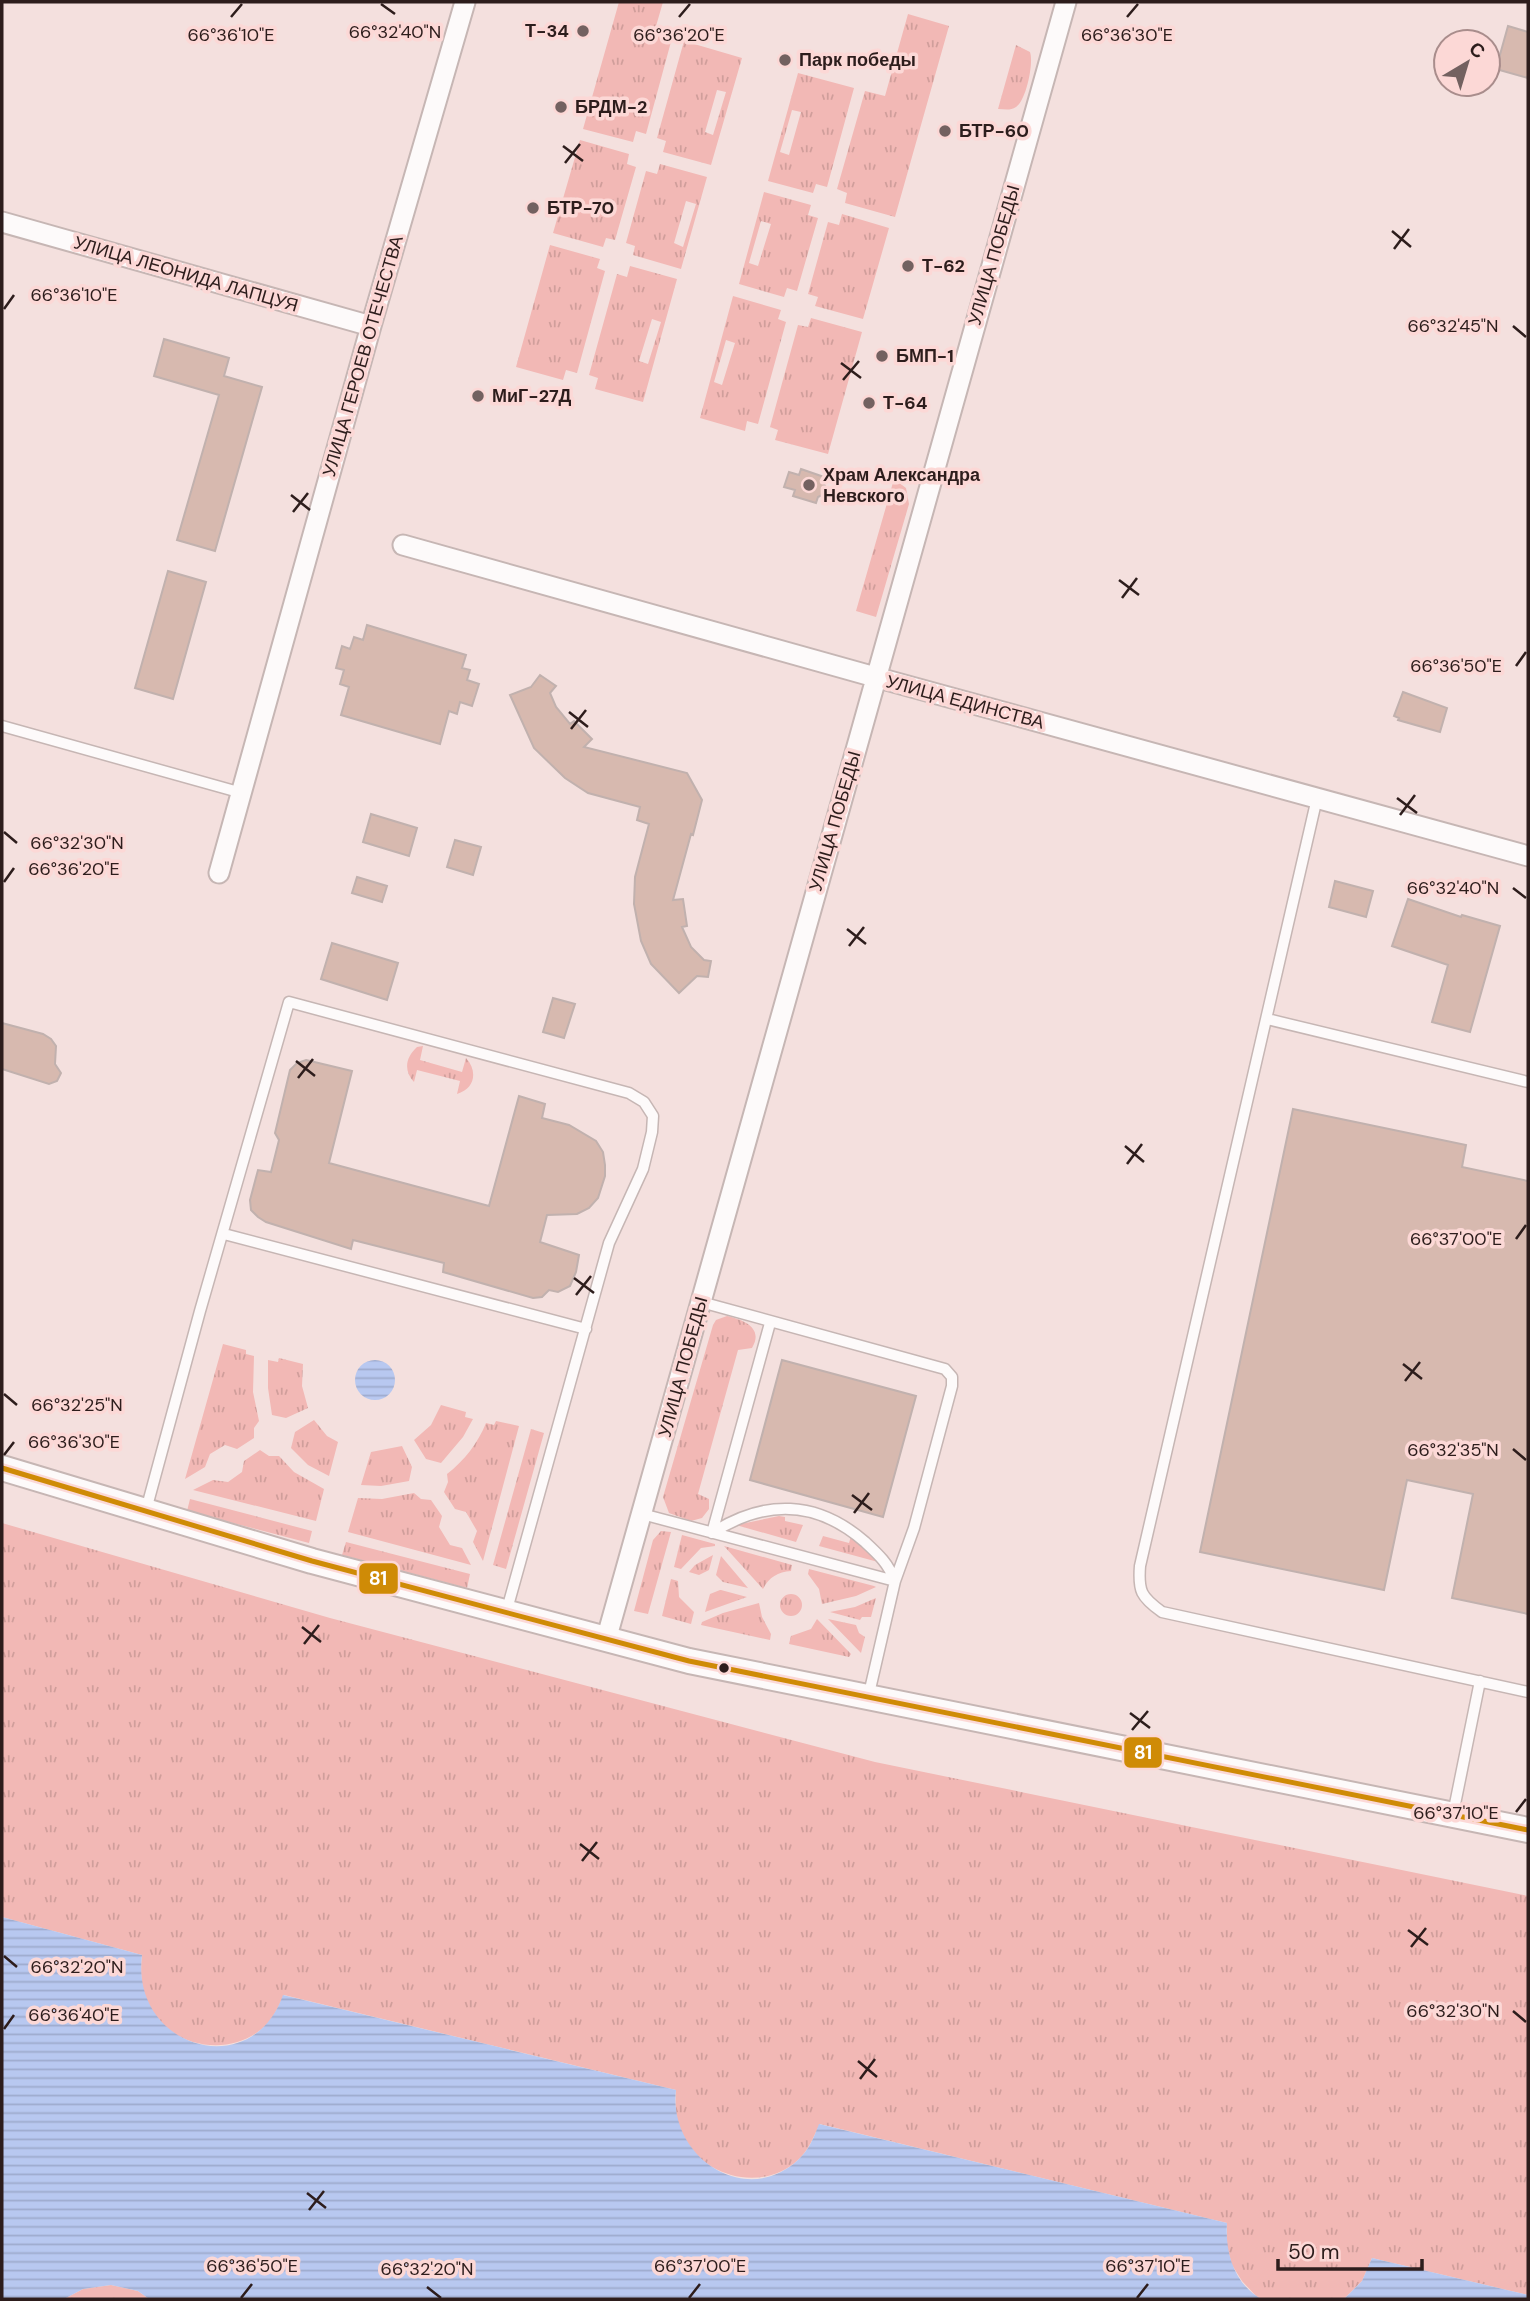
<svg xmlns="http://www.w3.org/2000/svg" width="1530" height="2301" font-family="'DM Sans',sans-serif">
<style>
.grass{fill:url(#grass-tufts);fill-rule:evenodd}
.water{fill:url(#water-rules)}
.building{fill:#d7b9af;stroke:#c1b1ae;stroke-width:2}
.lines{fill:none;stroke-linecap:round;stroke-linejoin:round}
.service-casing{stroke:#c6b6b4;stroke-width:13}
.minor-casing{stroke:#c6b6b4;stroke-width:23}
.tertiary-casing{stroke:#c6b6b4;stroke-width:28}
.service{stroke:#fdfafa;stroke-width:10}
.minor{stroke:#fdfafa;stroke-width:19}
.tertiary{stroke:#fdfafa;stroke-width:24}
.bus-1-casing{stroke:#fcd8d6;stroke-width:10}
.bus-1{stroke:#cf8b06;stroke-width:5}
.ticks{fill:none;stroke:#2d1d1c;stroke-width:2.5}
.poi-dot{fill:#736160;stroke:#fcd8d6;stroke-width:2.5}
.bus-dot{fill:#2d1d1c;stroke:#fcd8d6;stroke-width:2.5}
.labels{text-anchor:middle;dominant-baseline:central;stroke-width:7;stroke-linejoin:round;paint-order:stroke}
.poi-label{font-size:18px;font-weight:bold;fill:#2d1d1c;stroke:#fcd8d6;text-anchor:start}
.street-label{font-size:18px;fill:#2d1d1c;stroke:#fcd8d6}
.ticks-label{font-size:18px;text-anchor:middle;fill:#2d1d1c;stroke:#fcd8d6;stroke-width:7;stroke-linejoin:round;paint-order:stroke}
.line-badge{stroke:#fcd8d6;stroke-width:2.5}
.badge-label{font-size:19px;text-anchor:middle;font-weight:bold;fill:#fff}
</style>
<defs>
<pattern id="grass-tufts" width="24" height="20" patternUnits="userSpaceOnUse" patternTransform="scale(1.75)"><rect width="24" height="20" fill="#f2b8b5"/><path d="M3 7l-1-3M5 7V3M7 7l1-3M15 17l-1-3M17 17v-4M19 17l1-3" fill="none" stroke="#d09e9b"/></pattern>
<pattern id="water-rules" width="6" height="5" patternUnits="userSpaceOnUse" patternTransform="scale(1.75)"><rect width="6" height="5" fill="#b8c8f0"/><path d="M0 2.5h6" fill="none" stroke="#9eabcd"/></pattern>
</defs>
<rect width="100%" height="100%" fill="#f4e0de"/>
<path class="grass" d="M619,2H663L654,33L672,38L646,134L636,131L633,142L583,129Z
M908,14L949,26L895,217L845,203L847,193L837,189L865,91L885,96Z
M684,41L742,58L711,165L663,152L666,141L657,138ZM717,90L726,92L713,135L705,132Z
M1016,45L1030,52C1034,63 1026,101 1016,107C1010,111 1004,109 998,109Z
M798,73L854,88L827,187L816,184L813,193L768,181ZM792,110L801,112L789,155L780,152Z
M580,140L629,154L627,164L636,167L615,240L606,238L603,247L553,233Z
M660,164L707,177L681,269L633,255L635,246L626,243L646,171L657,174ZM686,201L696,204L683,247L674,243Z
M764,192L811,205L808,215L818,218L797,291L787,288L784,297L739,284ZM761,221L771,224L758,266L749,263Z
M842,214L889,228L863,319L815,306L818,297L808,294L828,222L839,225Z
M550,245L600,259L597,268L605,271L577,373L566,370L563,380L516,367Z
M630,266L677,279L643,402L595,389L598,378L589,375L617,274L627,277ZM652,319L661,322L648,364L639,361Z
M733,296L781,310L778,319L786,322L758,424L747,421L745,431L700,418ZM726,340L735,343L722,385L714,382Z
M811,318L862,332L828,454L775,440L778,430L770,427L798,325L808,327Z
M894,479L906,488L909,504L876,617L856,611Z
M423,1046L420,1060L462,1072L466,1058C478,1071 475,1089 457,1094L460,1081L417,1070L414,1082C403,1070 406,1057 417,1047Z
M727,1316C744,1320 764,1328 752,1348L738,1350L698,1494L709,1499V1509L702,1518L691,1521L669,1513L663,1497L713,1325L716,1320Z
M223,1344L246,1350V1354L254,1356L253,1392L259,1421L254,1428V1438L237,1449L225,1445L210,1454L205,1467L185,1479Z
M279,1358L303,1364L302,1386L308,1408L286,1418L272,1415L268,1388V1360L278,1362Z
M441,1405L466,1412L465,1417L473,1419L463,1437L441,1463L426,1459L414,1440L431,1425Z
M314,1420L327,1436L338,1442L329,1476L308,1465L291,1448L295,1432Z
M496,1421L519,1426L483,1561L473,1542L477,1531L466,1512L455,1509L444,1492L448,1482L447,1474C464,1461 478,1443 486,1423L494,1425Z
M531,1429L544,1433L506,1569L493,1565Z
M402,1446L412,1467L409,1481L381,1486L361,1485L371,1452Z
M260,1450L269,1456H279L294,1472L324,1489L316,1521L193,1490L213,1480L228,1482L242,1472L244,1461Z
M414,1493L421,1499L431,1500L442,1516L439,1527L450,1545L462,1548L471,1565L348,1532L358,1498L382,1499Z
M190,1499L312,1531L309,1543L187,1511Z
M779,1516L785,1517V1521L803,1525L796,1542L736,1525Z
M2,1523L330,1618L875,1762L1528,1896V2295L1372,2258L1362,2281L1344,2299H1261L1256,2296L1242,2281L1232,2265L1227,2247V2223L820,2124C813,2137 809,2150 798,2160C762,2193 704,2177 683,2137C675,2121 675,2106 676,2090L284,1995C279,2005 275,2015 268,2023C234,2060 169,2049 148,2004C141,1988 140,1972 142,1955L2,1917Z
M661,1531L671,1532L648,1614L634,1611L653,1540Z
M682,1535L715,1544V1546L701,1548L681,1569L674,1567Z
M823,1536L849,1543L851,1536L878,1562L819,1546Z
M346,1542L470,1574L467,1588L342,1555Z
M724,1546L792,1565L791,1571C778,1572 769,1577 763,1589Z
M713,1555L709,1570L699,1575L689,1572L695,1565Z
M721,1556L748,1588L723,1582L716,1575Z
M809,1569L874,1586L876,1587L856,1596L822,1604L819,1589L808,1574Z
M671,1579L678,1581L679,1597L694,1612L691,1624L662,1616Z
M720,1590H721L747,1597L705,1612L710,1594Z
M780 1605a11 11 0 1 1 22 0a11 11 0 1 1-22 0Z
M876,1598L871,1617H862L860,1620L830,1612L855,1607Z
M759,1603L762,1617L771,1634L770,1640L701,1625L702,1622L723,1613Z
M817,1619L851,1654L849,1657L789,1644L791,1636L811,1629Z
M828,1619L856,1625L859,1633L865,1637L861,1653Z
M111,2285L138,2291L149,2299H64L83,2289Z"/>
<path class="water" d="M355 1380a20 20 0 1 1 40 0a20 20 0 1 1-40 0Z
M2,1917L142,1955C130,2048 252,2084 283,1995L676,2090C668,2156 745,2209 798,2160C809,2150 814,2137 819,2124L1227,2223C1225,2253 1234,2283 1261,2299H149L138,2291L111,2285L83,2289L64,2299H2Z
M1372,2258L1528,2295V2299H1344L1362,2281Z"/>
<path class="building" d="M1508,26L1528,32V78L1496,69Z
M164,339L229,358L224,376L262,387L215,551L177,540L219,395L154,376Z
M801,469L824,477L823,482L828,492L818,497L816,503L793,496L795,490L784,487L789,472L799,475Z
M168,571L206,582L173,699L135,688Z
M367,625L466,655L462,668L470,670L467,680L479,684L472,706L460,702L457,714L449,711L440,744L341,715L349,687L340,684L344,670L336,668L342,646L350,649L354,637L363,640Z
M540,675L556,686L550,693L556,707L570,724L574,721L592,739L584,747L687,773L702,800L693,835L691,834L673,900L683,899L687,926L682,927L691,947L704,960L711,961L708,977L697,976L679,993L651,964L641,941L634,904L635,877L649,824L637,820L640,807L588,793L565,778L534,748L510,695L531,687Z
M1403,692L1447,708L1440,732L1398,720L1399,718L1394,716Z
M371,814L417,828L409,856L363,842Z
M455,840L481,847L473,875L447,867Z
M357,877L387,886L382,902L352,893Z
M1335,881L1373,891L1366,917L1329,907Z
M1408,899L1461,917L1462,915L1500,926L1470,1032L1432,1022L1448,965L1392,946Z
M332,943L398,963L387,1000L321,979Z
M553,998L575,1004L564,1038L543,1032Z
M2,1023L43,1034L51,1039L56,1046L55,1064L61,1073L57,1081L49,1084L2,1069Z
M306,1060L352,1071L329,1163L489,1206L519,1096L545,1104L542,1118L569,1125L596,1141L603,1152L605,1165V1176L598,1198L589,1208L577,1214L547,1215L540,1242L579,1255L576,1272L570,1286L558,1292L549,1290L542,1297L533,1298L443,1272L444,1263L353,1240L351,1249L266,1222L258,1217L251,1210L250,1200L258,1170L271,1172L279,1140L275,1133L290,1070L297,1063Z
M1293,1109L1466,1145L1462,1167L1528,1181V1614L1452,1598L1473,1494L1407,1480L1384,1590L1200,1552Z
M782,1360L916,1396L883,1517L750,1480Z"/>
<g class="lines">
<g class="service-casing">
<path id="service" d="M2,726L242,793
M1317,798L1140,1566C1138,1591 1141,1597 1162,1612L1528,1692
M1267,1019L1528,1082
M224,1234L586,1329
M701,1302L945,1369L952,1377V1386L914,1528L895,1581L868,1698
M146,1510L200,1311L289,1002L629,1093L644,1102L653,1116L652,1132L643,1169L609,1243L506,1613
M642,1514L895,1581
M712,1533L770,1323
M712,1533C765,1499 817,1500 865,1542C878,1554 889,1564 894,1580
M1453,1814L1480,1681"/>
</g>
<g class="minor-casing">
<path id="minor" d="M2,222L371,326
M403,545L875,677L1528,856
M219,873L371,326L465,2
M606,1640L1066,2"/>
</g>
<g class="tertiary-casing">
<path id="tertiary" d="M2,1468L312,1561L689,1661L1528,1830"/>
</g>
<use href="#service" class="service"/>
<use href="#minor" class="minor"/>
<use href="#tertiary" class="tertiary"/>
<g class="bus-1-casing">
<path id="bus-1" d="M2,1468L312,1561L689,1661L1528,1830"/>
</g>
<use href="#bus-1" class="bus-1"/>
</g>
<path class="ticks" d="M381,4L395,14M231,17L242,4M679,17L690,4M1127,17L1138,4M563,146L583,161M565,163L580,144M1392,231L1411,247M1394,249L1409,229M4,309L14,295M1513,326L1526,337M841,363L861,378M843,380L859,361M291,495L310,510M293,512L308,493M1119,580L1139,595M1122,598L1137,578M1516,666L1526,652M569,712L588,727M571,729L586,710M1397,798L1417,813M1400,815L1415,795M4,832L17,843M4,882L14,868M1513,888L1526,898M847,929L866,944M849,946L864,927M296,1061L315,1076M298,1078L313,1059M1125,1146L1144,1162M1127,1164L1142,1144M1516,1239L1526,1225M574,1278L594,1293M576,1295L591,1276M1403,1364L1422,1379M1405,1381L1420,1362M4,1394L17,1405M1513,1449L1526,1460M4,1455L14,1442M852,1495L872,1510M854,1513L869,1493M302,1627L321,1642M304,1644L319,1625M1130,1713L1150,1728M1132,1730L1148,1711M1516,1812L1526,1799M580,1844L599,1859M582,1861L597,1842M1408,1930L1428,1945M1411,1947L1426,1928M4,1956L17,1967M1513,2011L1526,2022M4,2029L14,2015M858,2061L877,2077M860,2079L875,2059M307,2193L326,2208M309,2210L324,2191M427,2287L441,2298M241,2298L252,2284M689,2298L700,2284M1137,2298L1148,2284"/>
<g class="poi-dot">
<circle cx="583" cy="31" r="7"/>
<circle cx="785" cy="60" r="7"/>
<circle cx="561" cy="107" r="7"/>
<circle cx="945" cy="131" r="7"/>
<circle cx="533" cy="208" r="7"/>
<circle cx="908" cy="266" r="7"/>
<circle cx="882" cy="356" r="7"/>
<circle cx="478" cy="396" r="7"/>
<circle cx="869" cy="403" r="7"/>
<circle cx="809" cy="485" r="7"/>
</g>
<circle class="bus-dot" cx="724" cy="1668" r="6"/>
<g class="labels">
<g class="poi-label">
<text x="569" y="31" text-anchor="end">Т-34</text>
<text x="799" y="60">Парк победы</text>
<text x="575" y="107">БРДМ-2</text>
<text x="959" y="131">БТР-60</text>
<text x="547" y="208">БТР-70</text>
<text x="922" y="266">Т-62</text>
<text x="896" y="356">БМП-1</text>
<text x="492" y="396">МиГ-27Д</text>
<text x="883" y="403">Т-64</text>
<text x="823" y="475">Храм Александра<tspan x="823" dy="21">Невского</tspan></text>
</g>
<g class="street-label">
<text transform="translate(994 255) rotate(-74)">УЛИЦА ПОБЕДЫ</text>
<text transform="translate(186 274) rotate(16)">УЛИЦА ЛЕОНИДА ЛАПЦУЯ</text>
<text transform="translate(363 356) rotate(-74)">УЛИЦА ГЕРОЕВ ОТЕЧЕСТВА</text>
<text transform="translate(965 702) rotate(15)">УЛИЦА ЕДИНСТВА</text>
<text transform="translate(835 821) rotate(-74)">УЛИЦА ПОБЕДЫ</text>
<text transform="translate(683 1367) rotate(-75)">УЛИЦА ПОБЕДЫ</text>
</g>
</g>
<g class="ticks-label">
<text x="395" y="38">66°32'40"N</text>
<text x="679" y="41">66°36'20"E</text>
<text x="231" y="41">66°36'10"E</text>
<text x="1127" y="41">66°36'30"E</text>
<text x="74" y="301">66°36'10"E</text>
<text x="1453" y="332">66°32'45"N</text>
<text x="1456" y="672">66°36'50"E</text>
<text x="77" y="849">66°32'30"N</text>
<text x="74" y="875">66°36'20"E</text>
<text x="1453" y="894">66°32'40"N</text>
<text x="1456" y="1245">66°37'00"E</text>
<text x="77" y="1411">66°32'25"N</text>
<text x="74" y="1448">66°36'30"E</text>
<text x="1453" y="1456">66°32'35"N</text>
<text x="1456" y="1819">66°37'10"E</text>
<text x="77" y="1973">66°32'20"N</text>
<text x="1453" y="2017">66°32'30"N</text>
<text x="74" y="2021">66°36'40"E</text>
<text x="252" y="2272">66°36'50"E</text>
<text x="700" y="2272">66°37'00"E</text>
<text x="1148" y="2272">66°37'10"E</text>
<text x="427" y="2275">66°32'20"N</text>
</g>
<g class="line-badge">
<rect x="358" y="1562" width="41" height="33" rx="7" fill="#cf8b06"/>
<rect x="1123" y="1736" width="40" height="33" rx="7" fill="#cf8b06"/>
</g>
<g class="badge-label">
<text x="378" y="1585">81</text>
<text x="1143" y="1759">81</text>
</g>
<rect width="1530" height="2301" fill="none" stroke="#2d1d1c" stroke-width="7"/>
<g transform="translate(1467 63) rotate(38)"><circle r="33" fill="#fcd8d6" stroke="#a98d8c" stroke-width="2"/>
<path d="M0-5L12 26L0 18L-12 26Z" fill="#736160"/>
<text y="-10" font-size="19" font-weight="bold" text-anchor="middle" fill="#2d1d1c">С</text>
</g>
<path d="M1278 2259v10h144v-10" fill="none" stroke="#2d1d1c" stroke-width="3.5"/>
<text x="1288" y="2259" font-size="21" fill="#2d1d1c" stroke="#fcd8d6" stroke-width="5" paint-order="stroke">50 m</text>
</svg>
